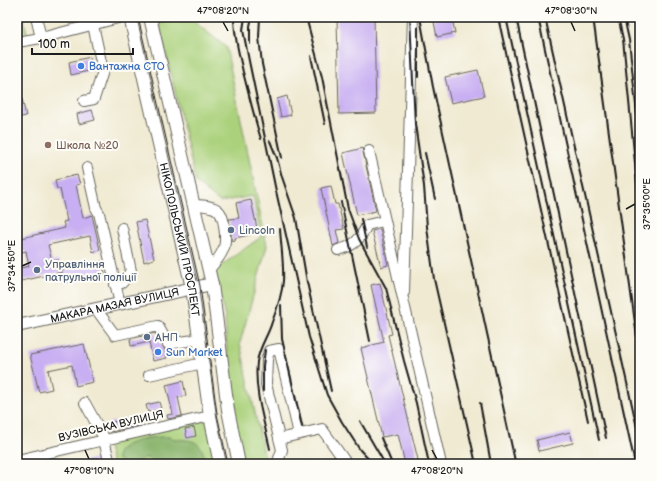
<svg xmlns="http://www.w3.org/2000/svg" width="657" height="481" font-family="'Balsamiq Sans',sans-serif">
<style>
.green{fill:#abd17b;stroke:#64764c}
.forest{fill:#88b36b;stroke:#526844}
.building{fill:#c8aef2}
.lines{fill:none;stroke-linecap:round;stroke-linejoin:round}
.minor-casing{stroke:#66645c;stroke-width:12}
.major-casing{stroke:#66645c;stroke-width:14}
.minor{stroke:#fff;stroke-width:10}
.major{stroke:#fff;stroke-width:12}
.tram{stroke:#1c1c1c;stroke-width:1}
.rail{stroke:#1c1c1c;stroke-width:2}
.ticks{fill:none;stroke:#1c1c1c;stroke-width:1.5}
.shop-dot{fill:#3f7fe0;stroke:#fdfcf7;stroke-width:1.5}
.education-dot{fill:#8d6e63;stroke:#fdfcf7;stroke-width:1.5}
.service-dot{fill:#5c6f8a;stroke:#fdfcf7;stroke-width:1.5}
.labels{text-anchor:middle;dominant-baseline:central;stroke-width:4;stroke-linejoin:round;paint-order:stroke}
.shop-label{font-size:11px;fill:#366cbe;stroke:#fdfcf7;text-anchor:start}
.education-label{font-size:11px;fill:#785e54;stroke:#fdfcf7;text-anchor:start}
.service-label{font-size:11px;fill:#4e5e75;stroke:#fdfcf7;text-anchor:start}
.street-label{font-size:11px;fill:#1c1c1c;stroke:#fdfcf7}
.neatline{fill:none;stroke:#1c1c1c;stroke-width:1.5}
.ticks-label{font-size:10px;text-anchor:middle;fill:#1c1c1c}
</style>
<rect width="100%" height="100%" fill="#fdfcf7"/>
<filter id="ink" filterUnits="userSpaceOnUse"><feTurbulence type="fractalNoise" baseFrequency=".025" numOctaves="2"/><feDisplacementMap in="SourceGraphic" scale="8" xChannelSelector="R" yChannelSelector="G"/><feConvolveMatrix kernelMatrix="1 2 1 2 8 2 1 2 1" color-interpolation-filters="sRGB"/></filter>
<filter id="wash" filterUnits="userSpaceOnUse"><feTurbulence type="fractalNoise" baseFrequency=".012" numOctaves="4" result="noise"/><feDisplacementMap in="SourceGraphic" scale="16" xChannelSelector="R" yChannelSelector="G"/><feGaussianBlur stdDeviation="0.9" result="paint"/><feColorMatrix in="noise" values="0 0 0 0 0 0 0 0 0 0 0 0 0 0 0 0 0 1.4 0 .05"/><feComposite in="paint" operator="in"/></filter>
<g filter="url(#wash)">
<rect width="100%" height="100%" fill="#f0ead2"/>
<path class="green" d="M17,17H25L24,20L28,37L17,39Z
M183,17H188L226,47L267,246L240,343L266,464H241L230,411L225,318L215,270L261,237L253,196L220,202L196,183L159,23Z
M208,419L217,464H205V460L186,440C171,440 150,433 136,442C131,445 124,457 120,462L122,464H112L107,442Z
M146,458L150,459L156,464H132L140,459Z"/>
<path class="forest" d="M170,437C175,440 179,439 185,440C199,440 205,451 205,464H156C143,452 144,461 132,464C129,465 125,464 122,464L117,458L119,450C131,440 154,436 170,437Z"/>
<g id="blocks">
<path class="building" d="M337,17H374L376,113L339,114Z
M433,17H452L455,33L437,37Z
M90,57L93,70L71,75L69,62Z
M478,70L484,96L451,103L445,77Z
M19,86L26,116L17,118V87Z
M287,96L291,115L281,117L277,99Z
M92,110L95,120L79,124L77,114Z
M363,148V152L376,211L357,215L343,153Z
M77,175L80,184L76,185L83,218L92,215L100,250L93,252L90,236L48,245L52,261L59,260L61,270L102,261L105,274L64,283L62,272L17,282V269L29,266L26,251L17,253V239L65,228L63,222L67,221L60,189H57L55,180Z
M331,186L335,204H338L344,229L336,230L339,243L333,246L321,188Z
M251,200L258,233L235,238V240L232,241L229,219L239,218L236,203Z
M145,220L154,259L144,262L136,222Z
M380,229L388,265L381,267L372,231Z
M380,283L392,334L388,335L419,464H405L398,434L382,437L361,348L384,342L371,285Z
M155,333L165,350L167,358L153,361L149,342L131,346L130,339Z
M84,344L93,382L76,386L72,365L48,370L52,389L39,392L30,355Z
M183,381L186,396L178,397L182,416L168,419L167,415L173,414L166,385Z
M159,402L161,409L148,412L146,405Z
M136,417L138,426L110,432L108,423Z
M194,427L196,436L187,438L185,429Z
M570,432L573,443L539,451L537,440Z
M98,458L100,464H81V462Z"/>
</g>
</g>
<g filter="url(#ink)">
<use href="#blocks" fill-opacity="0" stroke="#66645c" stroke-width="1"/>
<g class="lines">
<g class="minor-casing">
<path id="minor" d="M38,17L37,21L41,38
M17,42L41,38L122,17
M84,101L94,99L103,71L93,25
M369,151L441,464
M87,168L96,208L99,213L120,304
M194,205C219,206 223,209 225,234C225,240 226,246 222,252C219,259 213,264 209,270
M338,250C354,246 360,240 367,225L384,221
M115,285L122,283L131,271L122,228
M404,292L413,17
M96,309L115,335L158,326L168,344L200,339
M149,375L203,363
M85,403L103,436L110,464
M279,439L322,429L347,464
M17,460L210,416
M277,464L282,450L266,384L267,359L269,351L279,349L299,434"/>
</g>
<g class="major-casing">
<g id="major">
<path id="s1" d="M130,17L192,288L210,416L220,464"/>
<path d="M150,17L212,284L228,410L239,464"/>
<path id="s2" d="M17,326L212,284"/>
</g>
</g>
<use href="#minor" class="minor"/>
<use href="#major" class="major"/>
<path class="tram" d="M138,17L200,286L217,414L228,464"/>
<path class="rail" d="M234,17C234,36 239,54 243,72C249,95 254,117 261,139
M245,17L243,30L249,61L276,191L309,337L327,395L342,422L360,450L373,464
M260,17L259,37L262,64L282,158
M306,17L322,77L348,209L359,239L386,288L404,361L416,403L429,464
M410,17L415,124L424,186L427,227L434,279L476,464
M420,17L433,87L515,461
M498,17L588,421
M506,17L599,440
M516,17L606,438
M538,17L635,464
M545,17L640,441
M593,17L640,359
M618,17L623,39L640,215
M624,17L629,40L640,143
M418,27V77
M250,44V26L252,17
M311,56L325,124
M270,141L277,158L282,177L296,218L307,282L331,391
M425,153L435,199
M341,202L360,293
M361,219L367,247
M359,288L370,341
M281,305L282,339L302,427
M263,391V366L265,350
M480,403L491,464
M360,421L385,464
M381,438L392,464
M270,449C264,421 254,391 257,362C259,347 268,336 272,322C277,309 282,295 283,281C284,264 281,246 280,229"/>
</g>
</g>
<path class="ticks" d="M223,22L228,31M571,22L575,31M626,209L635,204M22,266L31,262M85,450L89,459M432,450L437,459"/>
<g class="shop-dot">
<circle cx="81" cy="66" r="4"/>
<circle cx="158" cy="352" r="4"/>
</g>
<circle class="education-dot" cx="48" cy="145" r="4"/>
<g class="service-dot">
<circle cx="231" cy="230" r="4"/>
<circle cx="37" cy="270" r="4"/>
<circle cx="147" cy="337" r="4"/>
</g>
<g class="labels">
<g class="shop-label">
<text x="89" y="66">Вантажна СТО</text>
<text x="166" y="352">Sun Market</text>
</g>
<g class="education-label">
<text x="56" y="145">Школа №20</text>
</g>
<g class="service-label">
<text x="239" y="230">Lincoln</text>
<text x="45" y="264">Управління<tspan x="45" dy="13">патрульної поліції</tspan></text>
<text x="155" y="337">АНП</text>
</g>
<g class="street-label">
<text stroke="none"><textPath href="#s1" startOffset="228">НІКОПОЛЬСЬКИЙ ПРОСПЕКТ</textPath></text>
<text stroke="none"><textPath href="#s2" startOffset="100">МАКАРА МАЗАЯ ВУЛИЦЯ</textPath></text>
<text transform="translate(111 426) rotate(-13)">ВУЗІВСЬКА ВУЛИЦЯ</text>
</g>
</g>
<rect width="657" height="481" fill="none" stroke="#fdfcf7" stroke-width="44"/>
<path d="M32 48v6h101v-6" fill="none" stroke="#1c1c1c" stroke-width="2"/>
<text x="38" y="48" font-size="12" fill="#1c1c1c" stroke="#fdfcf7" stroke-width="3" paint-order="stroke">100 m</text>
<rect x="22" y="22" width="613" height="437" class="neatline"/>
<g class="ticks-label">
<text x="223" y="14">47°08'20"N</text>
<text x="571" y="14">47°08'30"N</text>
<text transform="translate(646 204) rotate(-90)" y="4">37°35'00"E</text>
<text transform="translate(11 266) rotate(-90)" y="4">37°34'50"E</text>
<text x="89" y="474">47°08'10"N</text>
<text x="437" y="474">47°08'20"N</text>
</g>
</svg>
